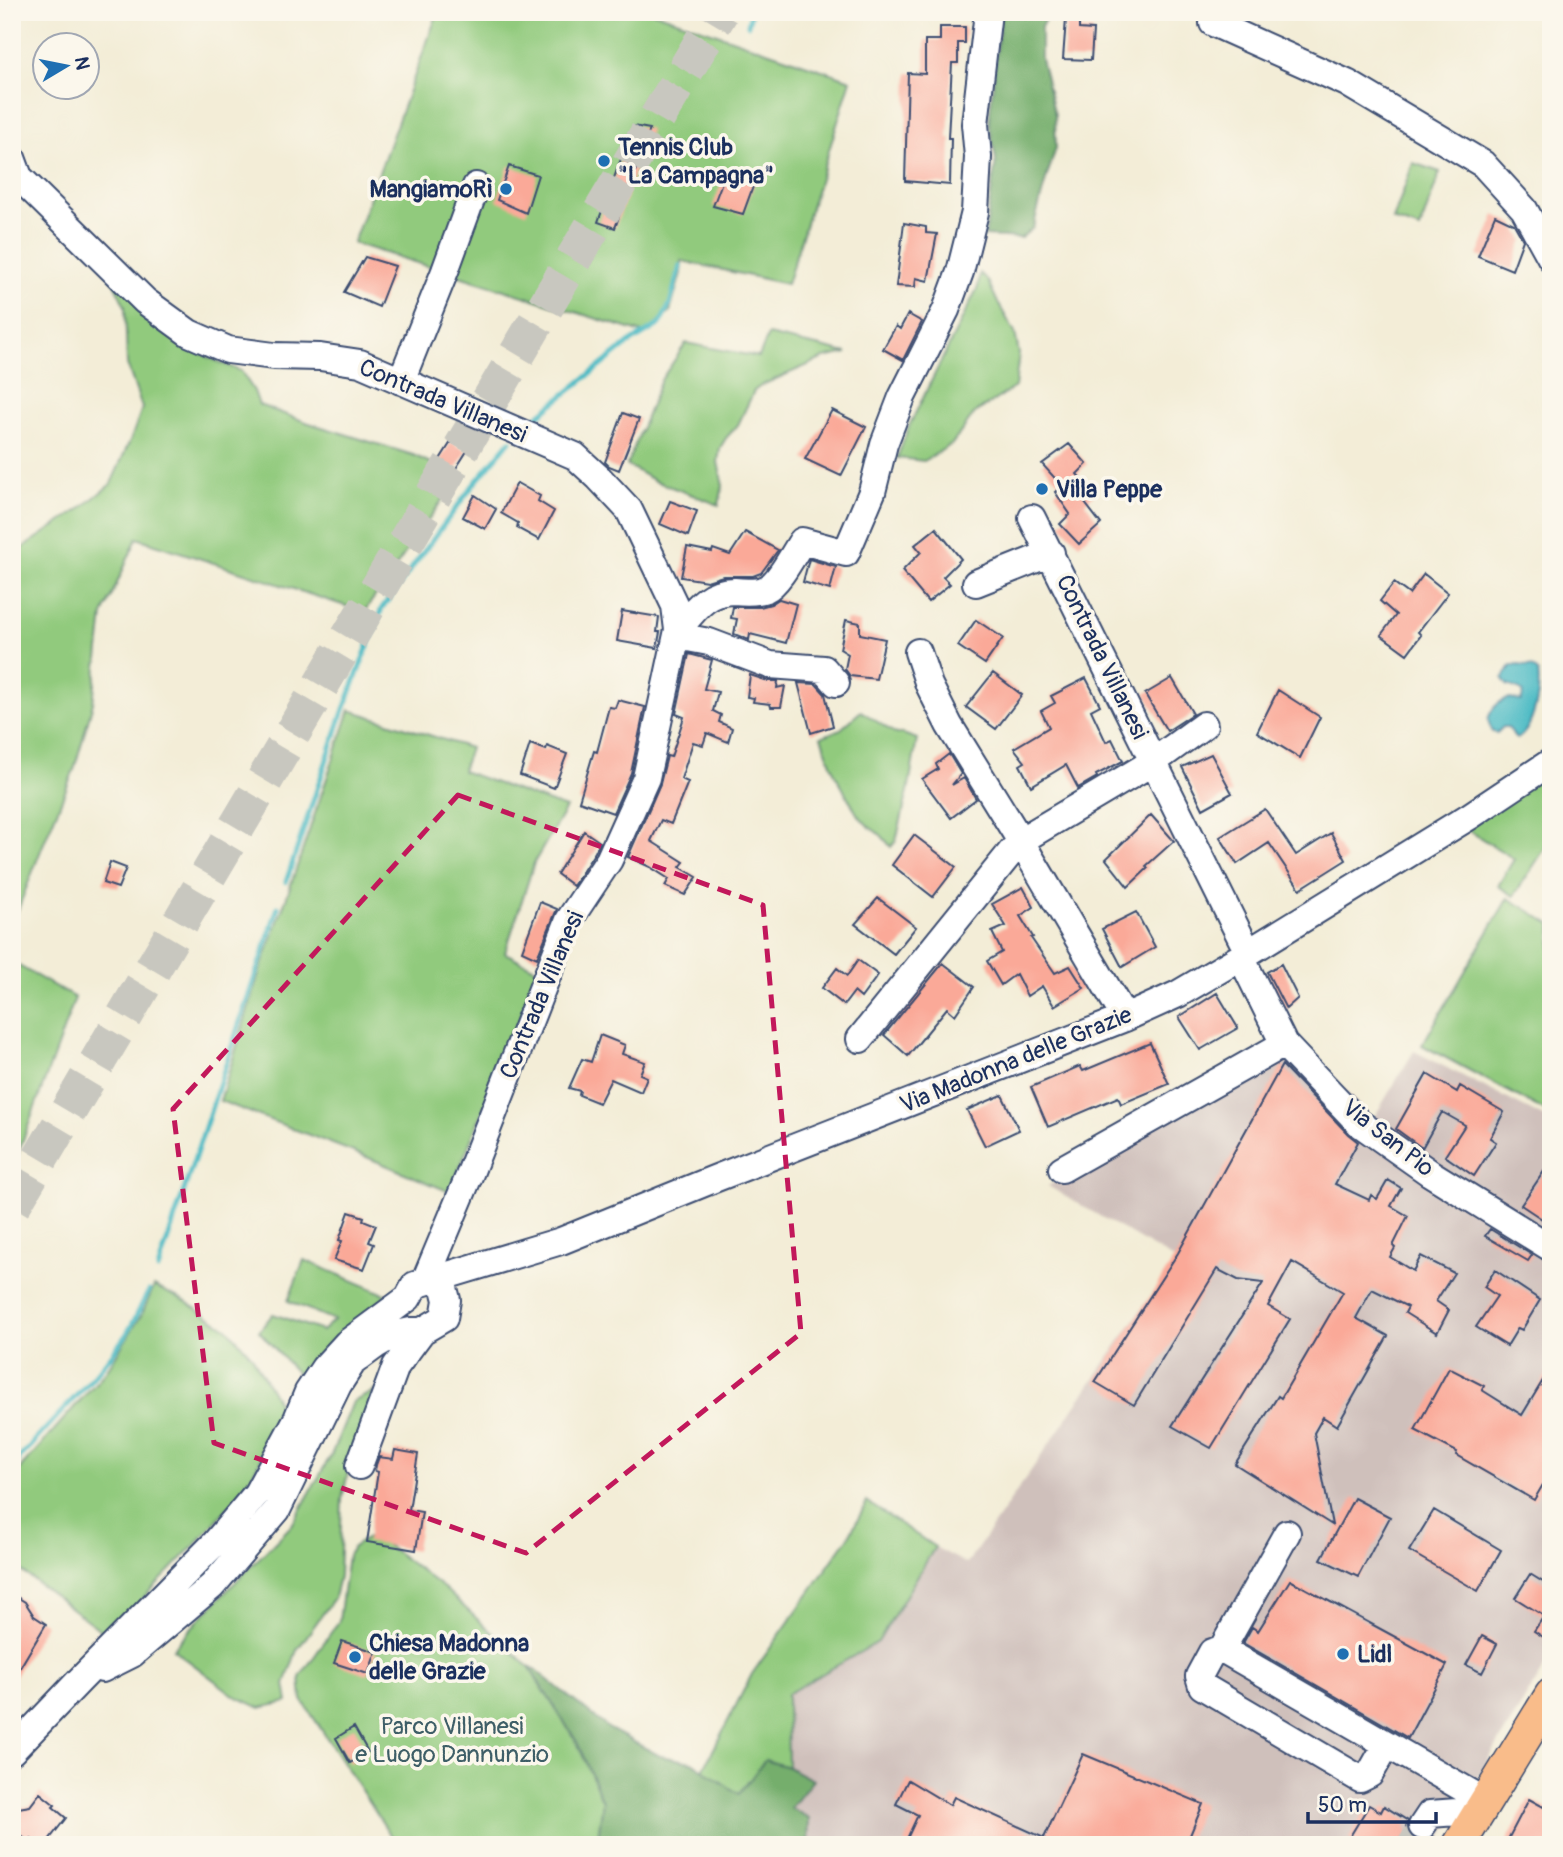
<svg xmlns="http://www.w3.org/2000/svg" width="1563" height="1857" font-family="Pangolin,sans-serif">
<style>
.industrial{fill:#cfc0bb}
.green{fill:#91ca7d;stroke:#567c6e;stroke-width:2}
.forest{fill:#74ae6c;stroke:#486e65;stroke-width:2}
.water{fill:#4dbbc5;stroke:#347592;stroke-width:2}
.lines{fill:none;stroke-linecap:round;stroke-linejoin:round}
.stream{stroke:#4dbbc5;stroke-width:5}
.building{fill:#faa998}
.minor-tunnel{stroke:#c8c7bf;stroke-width:26;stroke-dasharray:26 13;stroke-linecap:butt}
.highway-tunnel{stroke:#c8c7bf;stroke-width:37;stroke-dasharray:37 18;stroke-linecap:butt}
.minor-casing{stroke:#3b4c70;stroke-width:30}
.major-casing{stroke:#3b4c70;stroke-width:35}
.minor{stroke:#fff;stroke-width:26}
.major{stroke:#f9bc8a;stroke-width:32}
.marked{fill:none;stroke:#c2185b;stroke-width:5;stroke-dasharray:14 9;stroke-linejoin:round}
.poi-dot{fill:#1f6fb2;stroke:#fbf7ec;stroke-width:2.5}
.labels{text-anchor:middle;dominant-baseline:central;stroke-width:7;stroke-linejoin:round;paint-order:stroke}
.poi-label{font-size:24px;font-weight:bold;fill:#1b2f5e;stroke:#fbf7ec;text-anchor:start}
.street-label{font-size:24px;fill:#1b2f5e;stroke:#fbf7ec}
.park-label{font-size:24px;fill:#3e5e67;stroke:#fbf7ec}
</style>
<rect width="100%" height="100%" fill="#fbf7ec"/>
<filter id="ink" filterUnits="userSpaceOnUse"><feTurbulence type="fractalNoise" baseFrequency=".0143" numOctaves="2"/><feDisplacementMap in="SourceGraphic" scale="14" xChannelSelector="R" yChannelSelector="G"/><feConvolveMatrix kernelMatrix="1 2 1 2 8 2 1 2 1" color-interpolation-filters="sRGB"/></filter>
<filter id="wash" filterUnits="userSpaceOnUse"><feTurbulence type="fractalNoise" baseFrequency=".00686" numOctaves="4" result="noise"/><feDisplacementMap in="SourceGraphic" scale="28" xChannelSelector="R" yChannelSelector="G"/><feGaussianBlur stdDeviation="1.57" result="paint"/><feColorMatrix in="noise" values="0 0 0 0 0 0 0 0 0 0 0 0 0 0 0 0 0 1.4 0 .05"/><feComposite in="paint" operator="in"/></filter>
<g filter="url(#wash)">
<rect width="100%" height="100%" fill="#f3edd7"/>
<path class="industrial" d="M1299,1045L1373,1119L1414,1051L1551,1121V1656L1437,1845H808L809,1818L791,1808L812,1780L788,1767L787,1694L878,1642L935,1547L967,1564L1175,1260L1048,1186Z"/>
<path class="green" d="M438,12H653L851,80L787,284L682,261L681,273L670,312L646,334L353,243Z
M1413,163L1440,172L1420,229L1393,220Z
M108,271L167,333L210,358L241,371L254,391L259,405L309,423L413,455L459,476L364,612L137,538L103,615L93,703L74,770L43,845L12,925V555L80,509L111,484L132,436L142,408L127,364L125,306Z
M980,273L988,281L997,301L1015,333L1019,353L1015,387L975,413L952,444L924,461L897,458L910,424L978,287Z
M768,335L847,353L824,358L762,385L754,391L738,425L726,438L720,448L718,462L723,486L719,505L655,481L627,465L661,380L686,343L759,357Z
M350,710L470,748L462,771L566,808L534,863L505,953L539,970L450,1192L364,1156L220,1101L260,971L286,899Z
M861,711L896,734H903L917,739L909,787L896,841L891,847L881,835L869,827L857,814L835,774L821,737L841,729Z
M1551,769V839L1514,896L1498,886L1514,859L1460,825Z
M1508,898L1551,924V1114L1422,1045Z
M12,962L75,998L12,1170Z
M304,1260L387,1295C355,1320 326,1346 301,1378L259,1331L273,1314L322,1331L334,1320L288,1301Z
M154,1286L185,1301L228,1329L252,1356L275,1397L284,1417L245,1488L197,1543L107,1635L12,1564V1478L107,1370L142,1314Z
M374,1391L351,1459L342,1499L339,1576L334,1598L297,1650L285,1684L288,1702L260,1708L235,1696L173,1649L200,1618L292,1525L332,1453L353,1402Z
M867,1502L935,1547L878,1642L787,1694L788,1767L765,1761L739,1794L703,1770L752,1674L848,1538Z
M370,1536H375L445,1589L529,1667L583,1752L603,1802L597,1845H397L302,1700L300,1677L339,1621L348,1555L353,1547Z"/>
<path class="forest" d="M1001,12H1049L1041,27V59L1055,115L1056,148L1047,176L1033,228L1021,238L985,236L996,160L989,122Z
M529,1667L537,1671L608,1728L660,1756L692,1762L739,1794L765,1760L788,1767L813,1780L791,1808L809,1818L808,1845H597L603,1802L577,1742Z"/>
<path class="water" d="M1519,665L1532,667L1538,672C1541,690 1534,729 1517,739L1515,738L1511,731L1507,727H1503L1497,733L1492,732L1488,720C1490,711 1498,700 1509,699C1513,699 1517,701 1521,701C1527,689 1516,688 1507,685L1503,679L1511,666Z"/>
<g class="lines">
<path class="stream" d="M748,25L751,12
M529,423L629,343L660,324L670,304L680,266
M286,882L339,723L382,608L474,484L510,441
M158,1269L278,907
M12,1467C49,1422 93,1383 126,1335C135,1321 141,1305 149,1291"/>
</g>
<g id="blocks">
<path class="building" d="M1066,19L1079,20V29L1093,30L1091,60L1063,59Z
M940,27H965V43H958V63H952L948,138H951L950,185L905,181L908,73L925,74V40H940Z
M633,126L650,129L615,228L598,222Z
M509,166L538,175L526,213L497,200Z
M727,169L755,181L743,214L713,206Z
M1495,215L1514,224L1523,240L1512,270L1478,256Z
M904,223L926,227V233L937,234L928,281L916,278L915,287L896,286Z
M365,257L395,266L379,307L344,292Z
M908,314L922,322L903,360L883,349L896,326L900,329Z
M832,410L866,427L841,476L805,459Z
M623,413L639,419L619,470L609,466L605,462Z
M451,442L467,451L455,470L439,461Z
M1069,444L1087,464L1077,474L1094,494L1085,503L1101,524L1079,544L1060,524L1070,514L1055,492L1062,486L1042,464Z
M517,483L540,496L538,501L554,511L539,540L517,528L518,523L501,513Z
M475,495L496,509L485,529L463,517Z
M670,501L697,511L688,536L660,524Z
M936,528L961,559L943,577L950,584L928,602L902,571L921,552L915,545Z
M745,532L778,550L761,573L753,576H723L707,581L681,577L687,547L712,552L713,549L730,555Z
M809,559L836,567L830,590L803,582Z
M1424,574L1448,593L1418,632L1421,635L1407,654L1381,635L1396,615L1380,601L1394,583L1409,594Z
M779,599L796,604L786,643L750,634L749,640L734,634L737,619L731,618L733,607H760L771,604Z
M622,611L659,617L657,632H660L657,648L617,641Z
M846,620L860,623V634L885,639L876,679L850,676L845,669L848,654L840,649Z
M976,620L1003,638L985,664L958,646Z
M689,654L712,660L704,689L718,692L713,711L721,715L719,722L732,728L728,742L707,733L703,745L693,742L681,779L688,782L671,824L661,820L651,841L684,862L680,867L697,877L685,895L665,886L669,879L650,867L628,857L660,784L667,756L671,757L684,717L676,714Z
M993,673L1022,695L996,729L966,707Z
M750,675L768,681H778L777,688L785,686L781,707H771L770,704L753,702L754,698L747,697Z
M1086,678L1100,705L1091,710L1106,742L1112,739L1123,761L1096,775L1097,777L1078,788L1066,765L1031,786L1020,765L1025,762L1014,748L1049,727L1041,711L1055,703L1051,696Z
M1172,678L1193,714L1167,731L1145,694Z
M798,683L816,684L825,694L833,726L811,733Z
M1278,690L1320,717L1300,758L1257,732Z
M618,700L645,707L631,773L613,813L579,801L594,751L597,752L609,707L615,708Z
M530,744L546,750L547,746L567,754L554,788L520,775Z
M949,754L961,774L952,785L964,778L976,799L951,818L922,779L938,769L936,764Z
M1211,754L1232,793L1203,809L1182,767Z
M1265,809L1296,855L1331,833L1346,860L1300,889L1269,843L1237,864L1220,837Z
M1151,815L1174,841L1146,866L1148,868L1128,887L1106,859Z
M584,831L600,842L595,852L573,886L557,874Z
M914,835L956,867L933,897L892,865Z
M110,862L126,868L118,888L103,883Z
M1023,887L1034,907L1020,916L1033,937L1031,938L1055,973L1070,966L1084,988L1054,1006L1042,986L1027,996L1016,974L1001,985L987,961L1002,952L992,932L1006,926L992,904Z
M878,898L916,927L894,954L855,924Z
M540,902L557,909L537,958L522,951Z
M1136,912L1155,947L1122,967L1102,929Z
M858,960L878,975L861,998L854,992L844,1005L822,988L837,968L847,976Z
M943,963L974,987L955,1015L947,1008L908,1056L884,1035Z
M1281,964L1298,998L1286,1009L1267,972Z
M1217,993L1238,1028L1200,1050L1179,1017Z
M600,1035L625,1045L622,1054L645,1062L640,1074L647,1077L641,1092L611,1079L599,1103L579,1095L580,1091L569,1088L582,1059L591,1062Z
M1150,1043L1169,1084L1121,1104L1118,1097L1048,1127L1031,1087L1080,1066L1083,1071Z
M1282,1065L1348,1134L1358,1142L1335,1184L1369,1200L1371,1195L1377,1199L1388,1180L1401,1188L1391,1206L1408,1216L1393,1246L1395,1248L1390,1257L1413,1271L1421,1256L1454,1273L1436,1301L1449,1310L1437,1333L1405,1313L1408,1307L1372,1289L1356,1318L1388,1336L1337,1426L1323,1417L1314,1433L1332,1525L1235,1464L1278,1396L1281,1398L1343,1292L1292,1262L1268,1306L1290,1319L1211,1448L1172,1426L1263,1283L1238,1280L1217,1269L1134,1405L1095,1382L1178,1253Z
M1427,1074L1457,1092L1460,1086L1504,1112L1490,1138L1496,1142L1474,1176L1445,1156L1465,1125L1442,1112L1422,1148L1396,1129Z
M1002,1095L1019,1130L985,1146L967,1110Z
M1551,1161V1225L1521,1205Z
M349,1212L364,1217L363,1220L376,1225L369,1242L374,1244L364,1269L334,1260L342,1241L339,1240Z
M1490,1229L1532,1255L1528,1261L1485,1236Z
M1495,1270L1540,1300L1522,1330L1518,1328L1507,1346L1476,1327L1497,1296L1484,1287Z
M1551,1367V1471L1534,1500L1456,1455L1457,1452L1415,1430L1449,1368L1484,1386L1482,1390L1522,1415Z
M395,1450L418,1454L409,1510L422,1512L416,1550L367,1542L378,1472L375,1471L376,1465L379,1457L393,1459Z
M1354,1498L1390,1517L1358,1577L1321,1559Z
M1434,1510L1501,1550L1478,1591L1409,1551Z
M1530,1574L1551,1587V1642L1534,1631L1544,1616L1515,1598Z
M1290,1580L1447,1665L1408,1738L1243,1643L1252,1627L1258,1631Z
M12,1594L25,1602L34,1616L46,1624L12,1681Z
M1482,1636L1497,1644L1482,1673L1466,1665Z
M342,1641L376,1652L368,1674L334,1663Z
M354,1727L368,1752L350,1763L336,1738Z
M1083,1754L1203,1804L1186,1845H904L918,1815L896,1804L908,1780L950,1805L954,1797L1044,1838Z
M40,1793L55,1805L53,1807L66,1818L45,1845H39L31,1839L29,1842L12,1829V1809L30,1806Z
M1529,1799L1551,1811V1845H1505Z
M1369,1805L1381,1812L1384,1806L1408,1821L1406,1826L1408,1832L1414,1839L1422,1842L1428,1840L1433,1836L1441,1842V1845H1359L1349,1838Z"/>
</g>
</g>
<g filter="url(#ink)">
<use href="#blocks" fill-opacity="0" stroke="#3b4c70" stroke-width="2"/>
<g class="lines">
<path class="minor-tunnel" d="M1410,1845L1422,1826"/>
<path class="highway-tunnel" d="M12,1206L720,12"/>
<g class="minor-casing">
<path id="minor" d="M1213,23L1347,83L1483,164L1524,209L1551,258
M12,158L19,177L145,301L189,333L228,350L274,356L320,357L360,363L575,456L599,478L629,510L675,606L678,630L646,778L609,860L569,920L469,1176L425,1281
M401,381L445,271L476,186
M1032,518L1248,952
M976,583L1051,553
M678,630C694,611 706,591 734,591C744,592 756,593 766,589C779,583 794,553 802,541L846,553L872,492L884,444L902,397L946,310L960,272L975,212L978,157L975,124L988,12
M677,636L709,642L770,665L824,669L836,683
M918,652L929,685L949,725L1014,830L1125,1018
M1241,957L1284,1044L1359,1123L1430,1173L1551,1248
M860,1039L1020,841L1153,762L1204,725
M1062,1169L1284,1044
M359,1466L396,1366L422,1331
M1222,1649L1287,1533
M102,1669L132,1654L212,1586L277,1510L338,1385L353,1362L376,1345L393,1335L411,1331H422L444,1318L447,1300L441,1276
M1387,1744L1370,1774L1360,1779L1202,1686L1199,1676L1212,1652L1222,1649L1485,1801
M12,1751L80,1680L215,1543L257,1493L297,1419L308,1392L324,1368L347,1343L408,1298L415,1285L561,1241L714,1179L1125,1018L1178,994L1241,957L1470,816L1551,762
M1422,1826L1430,1814L1457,1812L1472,1823"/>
</g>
<g class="major-casing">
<path id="major" d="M1459,1845L1551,1695"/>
</g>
<use href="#minor" class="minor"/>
<use href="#major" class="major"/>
</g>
</g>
<path class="marked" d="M458,795L763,905L801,1333L526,1553L214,1443L173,1109Z"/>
<g class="poi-dot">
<circle cx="604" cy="161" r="7"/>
<circle cx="506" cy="189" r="7"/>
<circle cx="1042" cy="489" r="7"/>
<circle cx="1343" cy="1654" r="7"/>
<circle cx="355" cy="1657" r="7"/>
</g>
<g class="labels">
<g class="poi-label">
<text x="618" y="147">Tennis Club<tspan x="618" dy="28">"La Campagna"</tspan></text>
<text x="492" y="189" text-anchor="end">MangiamoRì</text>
<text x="1056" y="489">Villa Peppe</text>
<text x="369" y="1643">Chiesa Madonna<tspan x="369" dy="28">delle Grazie</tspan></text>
<text x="1357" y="1654">Lidl</text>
</g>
<g class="street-label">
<text transform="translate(443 401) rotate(23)">Contrada Villanesi</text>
<text transform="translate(1102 657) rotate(64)">Contrada Villanesi</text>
<text transform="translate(542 995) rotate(-67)">Contrada Villanesi</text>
<text transform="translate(1016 1060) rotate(-22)">Via Madonna delle Grazie</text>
<text transform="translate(1388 1138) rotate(38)">Via San Pio</text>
</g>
<g class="park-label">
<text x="452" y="1726">Parco Villanesi<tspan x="452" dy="28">e Luogo Dannunzio</tspan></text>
</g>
</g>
<rect width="1563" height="1857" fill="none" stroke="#fbf7ec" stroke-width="42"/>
<g transform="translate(66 66) rotate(80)"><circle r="33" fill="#fbf7ec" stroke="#a1a7b3" stroke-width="2"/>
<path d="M0-5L12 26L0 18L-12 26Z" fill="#1f6fb2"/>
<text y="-10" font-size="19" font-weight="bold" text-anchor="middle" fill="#1b2f5e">N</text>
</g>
<path d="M1308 1812v10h128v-10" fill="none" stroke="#1b2f5e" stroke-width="3.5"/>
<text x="1318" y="1812" font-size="21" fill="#1b2f5e" stroke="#fbf7ec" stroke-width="5" paint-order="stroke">50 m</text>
</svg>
